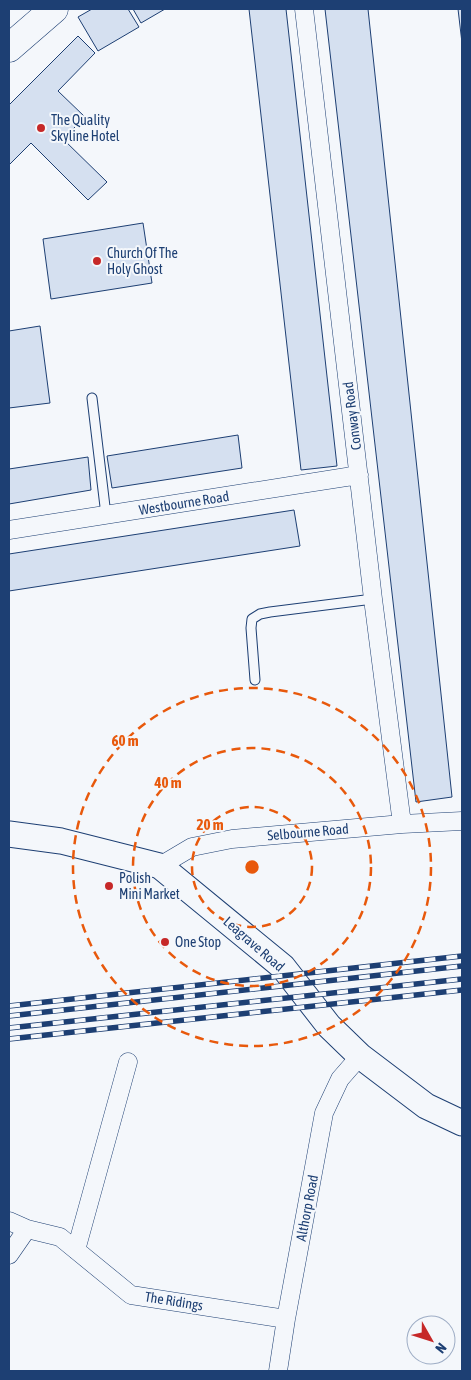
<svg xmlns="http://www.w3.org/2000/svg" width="471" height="1380" font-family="'Asap Condensed',sans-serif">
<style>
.building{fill:#d5e0f0;stroke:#1d3f73}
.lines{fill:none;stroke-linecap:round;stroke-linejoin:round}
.lane-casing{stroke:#1d3f73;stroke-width:11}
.street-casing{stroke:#1d3f73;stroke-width:19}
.secondary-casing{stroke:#1d3f73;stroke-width:27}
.primary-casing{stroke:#1d3f73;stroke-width:29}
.lane{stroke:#f4f7fb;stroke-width:9}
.street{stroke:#f4f7fb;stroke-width:18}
.secondary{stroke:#f4f7fb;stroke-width:25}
.primary{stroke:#f4f7fb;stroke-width:28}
.rail-casing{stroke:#1d3f73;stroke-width:5.5}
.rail{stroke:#f4f7fb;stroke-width:4;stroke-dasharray:11;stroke-linecap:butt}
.ring{fill:none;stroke:#e8590c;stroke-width:2.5;stroke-dasharray:9 6}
.poi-dot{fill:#c62828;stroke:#f4f7fb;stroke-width:2}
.labels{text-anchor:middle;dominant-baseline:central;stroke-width:4;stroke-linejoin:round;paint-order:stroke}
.poi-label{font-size:14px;fill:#1d3f73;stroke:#f4f7fb;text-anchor:start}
.street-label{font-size:14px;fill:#1d3f73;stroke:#f4f7fb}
.centre{fill:#e8590c;stroke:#f4f7fb;stroke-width:2.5}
.ring-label{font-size:15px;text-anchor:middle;font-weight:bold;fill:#e8590c;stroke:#f4f7fb;stroke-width:4;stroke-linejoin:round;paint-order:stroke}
</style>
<rect width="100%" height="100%" fill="#f4f7fb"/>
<path class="building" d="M92,9H128L139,27L98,51L78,17Z
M133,9H165L141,23Z
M249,9H286L337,466L301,470Z
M325,9H368L452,797L416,802Z
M458,9H462V43Z
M78,36L95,53L58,91L85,117L63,139L107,182L88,200L31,143L9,165V105Z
M143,223L152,283L51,299L43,239Z
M40,326L50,403L9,408V331Z
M238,435L242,468L112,488L107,456Z
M88,457L91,490L9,504V469Z
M294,510L300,546L9,591V554Z"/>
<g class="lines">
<g class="lane-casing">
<path id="lane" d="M92,398L106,515
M255,680L251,628L252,619L260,614L270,612L373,599"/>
</g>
<g class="street-casing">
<path id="street" d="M304,9L373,599L402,824
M9,530L359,475
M160,866L192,847L232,839L402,824L462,821
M9,1221L27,1229L60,1237L131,1295L286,1319
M76,1250L128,1062
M9,1255L27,1229
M278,1371L286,1319L324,1113L340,1079L360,1056"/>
</g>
<g class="secondary-casing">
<path id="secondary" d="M9,834L61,841L160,866L283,967L329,1026L360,1056L426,1106L462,1123"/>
</g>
<g class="primary-casing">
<path id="primary" d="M9,48L54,9"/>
</g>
<use href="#lane" class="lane"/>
<use href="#street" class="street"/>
<use href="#secondary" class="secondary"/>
<use href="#primary" class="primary"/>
<g class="rail-casing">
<path id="rail" d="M9,1006L462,956
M9,1016L462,966
M9,1028L462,979
M9,1039L462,990"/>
</g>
<use href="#rail" class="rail"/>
</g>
<g class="ring">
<circle cx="252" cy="867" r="60"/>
<circle cx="252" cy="867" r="119"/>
<circle cx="252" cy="867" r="179"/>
</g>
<g class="poi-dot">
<circle cx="41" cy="128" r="5"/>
<circle cx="97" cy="261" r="5"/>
<circle cx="109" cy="886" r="5"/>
<circle cx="165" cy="942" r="5"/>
</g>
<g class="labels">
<g class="poi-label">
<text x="51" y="120">The Quality<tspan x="51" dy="16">Skyline Hotel</tspan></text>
<text x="107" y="253">Church Of The<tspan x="107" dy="16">Holy Ghost</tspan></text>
<text x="119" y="878">Polish<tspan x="119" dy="16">Mini Market</tspan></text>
<text x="175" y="942">One Stop</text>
</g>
<g class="street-label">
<text transform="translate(352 416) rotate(-97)">Conway Road</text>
<text transform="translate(184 503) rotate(-9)">Westbourne Road</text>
<text transform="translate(308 832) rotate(-5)">Selbourne Road</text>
<text transform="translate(254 944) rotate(41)">Leagrave Road</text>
<text transform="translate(307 1208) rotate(-79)">Althorp Road</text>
<text transform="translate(174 1301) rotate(9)">The Ridings</text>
</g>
</g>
<circle cx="252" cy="867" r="8" class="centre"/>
<g class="ring-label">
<text x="125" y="746">60 m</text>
<text x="168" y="788">40 m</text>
<text x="210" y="830">20 m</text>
</g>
<rect width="471" height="1380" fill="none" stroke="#1d3f73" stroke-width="20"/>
<g transform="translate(431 1340) rotate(129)"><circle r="24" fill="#f4f7fb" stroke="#9eadc5"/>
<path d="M0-4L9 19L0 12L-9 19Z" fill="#c62828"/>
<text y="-8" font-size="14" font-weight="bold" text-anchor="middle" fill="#1d3f73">N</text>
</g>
</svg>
